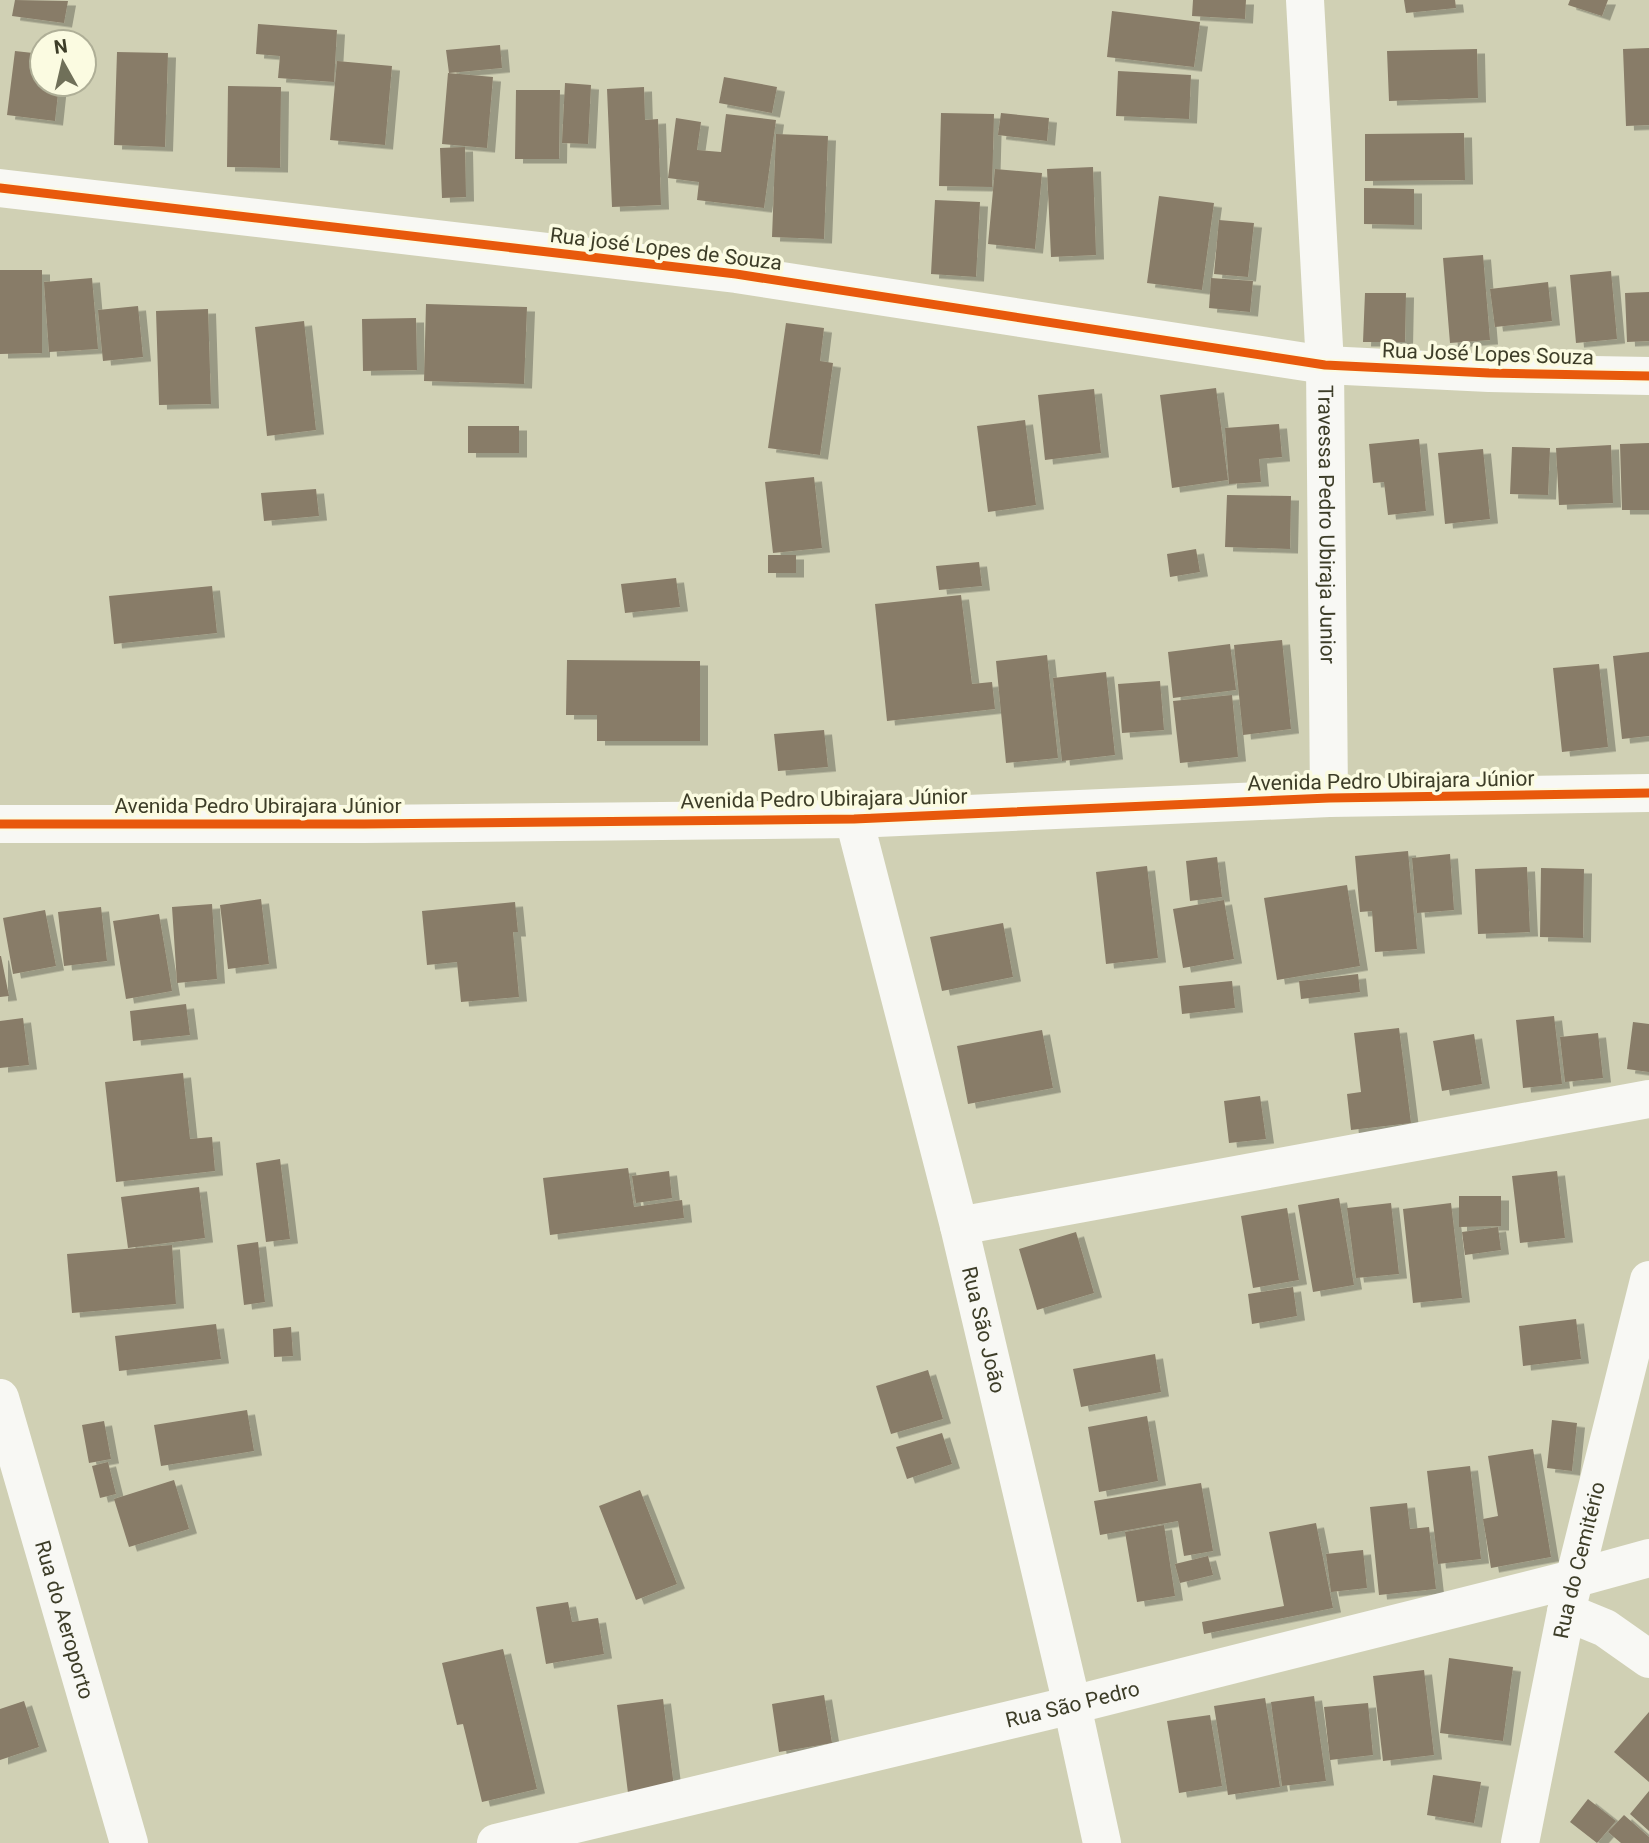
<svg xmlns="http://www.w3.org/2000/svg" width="1649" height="1843" font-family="Roboto,sans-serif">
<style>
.building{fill:#887c68;filter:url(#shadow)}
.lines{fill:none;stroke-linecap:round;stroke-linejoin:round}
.minor{stroke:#f8f8f4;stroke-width:38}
.cycleway-casing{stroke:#fbfbe1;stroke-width:13}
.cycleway{stroke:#e8590c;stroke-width:9}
.labels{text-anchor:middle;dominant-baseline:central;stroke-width:7;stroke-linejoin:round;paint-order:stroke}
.street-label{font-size:21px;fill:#3d3d28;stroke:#fbfbe1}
</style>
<defs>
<filter id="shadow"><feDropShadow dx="8" dy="4.5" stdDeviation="0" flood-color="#0004"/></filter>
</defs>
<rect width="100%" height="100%" fill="#d0d0b4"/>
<path class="building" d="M15,0L68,1L64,23L12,16Z
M1193,0H1246L1245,19L1192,16Z
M1404,0H1455L1456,8L1406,13Z
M1570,0H1608L1602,16L1568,5Z
M1112,11L1200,22L1194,67L1107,57Z
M258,24L337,30L334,82L278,78L280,56L256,54Z
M500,45L502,68L449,73L446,50Z
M1649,48V125L1626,126L1623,49Z
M1477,49L1478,98L1389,101L1387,51Z
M15,51L42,54V84H59L55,121L7,115Z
M117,52L168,53L165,147L114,145Z
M337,61L392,66L385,145L330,140Z
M1118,71L1191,75L1189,119L1116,116Z
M448,73L493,77L487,148L442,144Z
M724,77L777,87L772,113L719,103Z
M565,83L591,85L588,144L562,143Z
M228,86L281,87L280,168L227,167Z
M644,87L645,120L658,119L661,205L612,207L607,89Z
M516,90H560L559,159H515Z
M941,113L994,114L992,187L939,186Z
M1001,113L1049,118L1047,141L998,135Z
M726,114L776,120L764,208L697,200L699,182L668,178L676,118L701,122L697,150L721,152Z
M1464,133L1465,180L1365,181V134Z
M776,134L828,136L824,239L772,237Z
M465,147L466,197L442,198L440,148Z
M1093,167L1096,255L1051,257L1047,169Z
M995,169L1042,173L1035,249L988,244Z
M1364,188L1414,189V225L1364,224Z
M1159,196L1214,203L1202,290L1147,283Z
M935,200L980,202L976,277L931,274Z
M1219,220L1254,223L1248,277L1214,274Z
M1483,255L1490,340L1450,343L1443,258Z
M0,270H42V353L0,354Z
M1611,271L1617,339L1576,343L1570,275Z
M92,278L98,349L49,352L44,282Z
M1211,278L1253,281L1250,312L1209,308Z
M1548,282L1552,321L1495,327L1490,289Z
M1649,292V341L1627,342L1625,293Z
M1365,293H1406L1405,342H1363Z
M426,304L527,307L524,384L424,381Z
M138,306L143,357L103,361L98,310Z
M208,309L211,404L159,405L156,311Z
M416,318L417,370L363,371L362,319Z
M304,321L316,430L267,436L255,327Z
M786,323L824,328L820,361L833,363L820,455L768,448Z
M1216,388L1228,480L1172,488L1160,395Z
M1094,389L1101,453L1045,460L1038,395Z
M1025,420L1036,505L988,512L977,426Z
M1279,424L1282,457L1259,459L1261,482L1229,484L1225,428Z
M468,426H519V453H468Z
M1419,439L1426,511L1388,515L1384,482L1373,483L1369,444Z
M1649,443V510H1622L1620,444Z
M1611,445L1613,503L1559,505L1556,448Z
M1512,447L1550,448L1548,495L1510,494Z
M1483,449L1490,519L1445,524L1438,453Z
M814,477L822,548L773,553L765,482Z
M316,489L319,516L264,521L261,493Z
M1227,495L1291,496L1290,549L1225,547Z
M1196,549L1200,572L1170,577L1167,554Z
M768,555H796V573H768Z
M979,562L982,586L939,590L936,566Z
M676,578L680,607L625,613L621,584Z
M212,586L217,633L114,644L109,596Z
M961,595L972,684L992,682L995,709L887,721L875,604Z
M1282,640L1291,729L1243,735L1234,645Z
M1230,644L1236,690L1173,698L1168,652Z
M1649,652V736L1622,739L1613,656Z
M1047,655L1058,758L1006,763L996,661Z
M567,660L700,661V741H597V715H566Z
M1599,664L1608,747L1562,752L1553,668Z
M1106,672L1115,755L1062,761L1053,678Z
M1160,681L1164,730L1122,733L1118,684Z
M1232,695L1238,757L1180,763L1173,701Z
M824,730L828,767L778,771L774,734Z
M1408,851L1417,949L1375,952L1372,911L1360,912L1355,856Z
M1450,854L1454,910L1417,913L1412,858Z
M1217,857L1222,897L1190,901L1186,861Z
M1147,866L1158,958L1106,964L1096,872Z
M1527,867L1530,932L1478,934L1475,869Z
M1541,868L1584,869L1583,938L1540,937Z
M1347,885L1360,966L1277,980L1264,898Z
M261,899L269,964L228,969L220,905Z
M1224,900L1234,959L1183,968L1173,909Z
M515,902L518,932H513L519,997L461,1002L457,962L427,965L422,911Z
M212,904L217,979L177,983L172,907Z
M101,907L107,961L64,966L58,912Z
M45,910L56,966L13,974L3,918Z
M159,914L172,991L126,999L113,921Z
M1003,923L1013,977L942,991L930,937Z
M0,956H1L9,996L0,997Z
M1358,974L1360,992L1301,999L1299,981Z
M1232,981L1235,1008L1182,1014L1179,986Z
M186,1004L190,1035L133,1041L130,1011Z
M1554,1016L1562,1084L1523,1088L1516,1020Z
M23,1018L29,1065L0,1068V1021Z
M1633,1022L1649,1024V1072L1627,1069Z
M1399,1028L1411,1123L1351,1130L1347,1094L1361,1092L1354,1033Z
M1042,1030L1053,1088L968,1104L957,1046Z
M1598,1033L1603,1078L1565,1082L1560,1037Z
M1474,1034L1482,1084L1442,1091L1433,1041Z
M183,1073L190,1139L212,1137L215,1171L116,1182L105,1082Z
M1260,1096L1266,1139L1229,1143L1224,1101Z
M280,1159L290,1239L266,1242L256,1163Z
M628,1168L634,1207L682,1200L684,1218L550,1235L543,1178Z
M669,1171L672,1198L636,1203L632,1176Z
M1557,1171L1565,1238L1520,1243L1512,1176Z
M199,1187L205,1238L128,1248L121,1197Z
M1459,1196H1501V1226L1459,1227Z
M1339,1198L1354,1285L1313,1292L1298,1205Z
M1391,1203L1399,1274L1356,1278L1347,1208Z
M1451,1203L1462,1298L1413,1303L1403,1209Z
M1287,1208L1299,1280L1253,1288L1241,1216Z
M1498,1227L1501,1250L1465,1255L1462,1232Z
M1076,1232L1094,1293L1037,1310L1019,1249Z
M258,1242L265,1302L244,1305L237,1245Z
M172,1245L176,1304L72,1313L67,1254Z
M1293,1287L1297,1316L1252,1324L1248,1294Z
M1576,1319L1581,1359L1523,1366L1519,1326Z
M216,1324L221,1359L119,1371L115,1336Z
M291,1327L293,1356L274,1357L273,1329Z
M1155,1354L1161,1392L1081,1407L1073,1369Z
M928,1370L943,1419L891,1434L876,1386Z
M247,1410L254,1451L161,1466L154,1425Z
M1147,1416L1158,1481L1099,1492L1088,1427Z
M1552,1420L1577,1423L1572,1471L1547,1468Z
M104,1421L111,1459L89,1463L82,1425Z
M942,1433L952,1464L907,1479L896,1447Z
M1533,1449L1551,1557L1491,1568L1483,1519L1498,1516L1488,1456Z
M108,1462L116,1494L100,1498L92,1466Z
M1470,1466L1481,1559L1438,1564L1427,1471Z
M174,1480L189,1529L129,1547L114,1499Z
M1201,1483L1213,1551L1184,1556L1178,1521L1100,1535L1094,1501Z
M640,1490L677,1584L636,1600L599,1506Z
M1407,1503L1410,1529L1429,1527L1436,1589L1379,1595L1370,1507Z
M1316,1523L1333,1608L1204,1634L1202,1622L1284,1606L1269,1532Z
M1164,1525L1175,1596L1137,1602L1125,1532Z
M1363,1550L1367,1588L1331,1592L1326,1554Z
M1208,1556L1213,1575L1180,1583L1175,1564Z
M568,1602L572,1622L598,1618L604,1654L546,1664L536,1607Z
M503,1649L537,1789L482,1802L463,1724L457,1725L442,1663Z
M1449,1658L1513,1667L1503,1741L1440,1733Z
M1424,1670L1434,1755L1383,1761L1373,1676Z
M824,1695L832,1743L779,1752L772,1704Z
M1314,1696L1326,1781L1282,1786L1271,1702Z
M1265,1698L1280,1787L1228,1795L1214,1706Z
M663,1699L674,1787L628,1793L617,1705Z
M24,1701L39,1747L0,1760V1709Z
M1368,1703L1373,1755L1330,1760L1324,1707Z
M1649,1712V1782L1614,1752Z
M1210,1715L1222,1786L1179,1793L1167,1721Z
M1433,1775L1481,1782L1474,1823L1427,1815Z
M1649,1791V1831L1630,1814Z
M1588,1799L1616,1821L1597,1843L1570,1822Z
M1624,1815L1649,1837V1843H1621L1608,1832Z"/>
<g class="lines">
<g class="minor">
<path id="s1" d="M1305,0L1325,365L1329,798"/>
<path d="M0,188L736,274L1325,365L1489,373L1649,376"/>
<path id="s2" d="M854,819L959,1226L1072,1705L1102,1843"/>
<path d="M0,824H364L854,819L1329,798L1649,793"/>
<path d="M959,1226L1649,1099"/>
<path id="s3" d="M0,1398L129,1843"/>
<path d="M1566,1612L1605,1628L1649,1659"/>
<path id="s4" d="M496,1843L1072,1705L1573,1579L1649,1558"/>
<path id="s5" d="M1520,1843L1566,1612L1649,1280"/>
</g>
<g class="cycleway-casing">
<path id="cycleway" d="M0,188L736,274L1325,365L1489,373L1649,376
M0,824H364L854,819L1329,798L1649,793"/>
</g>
<use href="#cycleway" class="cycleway"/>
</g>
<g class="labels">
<g class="street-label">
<text transform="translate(666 249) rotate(7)">Rua josé Lopes de Souza</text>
<text transform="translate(1488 354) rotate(2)">Rua José Lopes Souza</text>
<text stroke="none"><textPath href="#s1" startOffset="525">Travessa Pedro Ubiraja Junior</textPath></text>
<text transform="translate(1391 781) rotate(-1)">Avenida Pedro Ubirajara Júnior</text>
<text transform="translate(824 799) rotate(-1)">Avenida Pedro Ubirajara Júnior</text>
<text x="258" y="806">Avenida Pedro Ubirajara Júnior</text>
<text stroke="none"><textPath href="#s2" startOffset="527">Rua São João</textPath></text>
<text stroke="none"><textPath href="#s5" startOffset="289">Rua do Cemitério</textPath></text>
<text stroke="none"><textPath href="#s3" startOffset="231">Rua do Aeroporto</textPath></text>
<text stroke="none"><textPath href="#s4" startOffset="593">Rua São Pedro</textPath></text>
</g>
</g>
<g transform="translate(63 63) rotate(352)"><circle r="33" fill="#fbfbe1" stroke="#afaf97" stroke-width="2"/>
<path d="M0-5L12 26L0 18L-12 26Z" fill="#707059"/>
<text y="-10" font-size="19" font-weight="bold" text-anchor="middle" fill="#3d3d28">N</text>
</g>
</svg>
